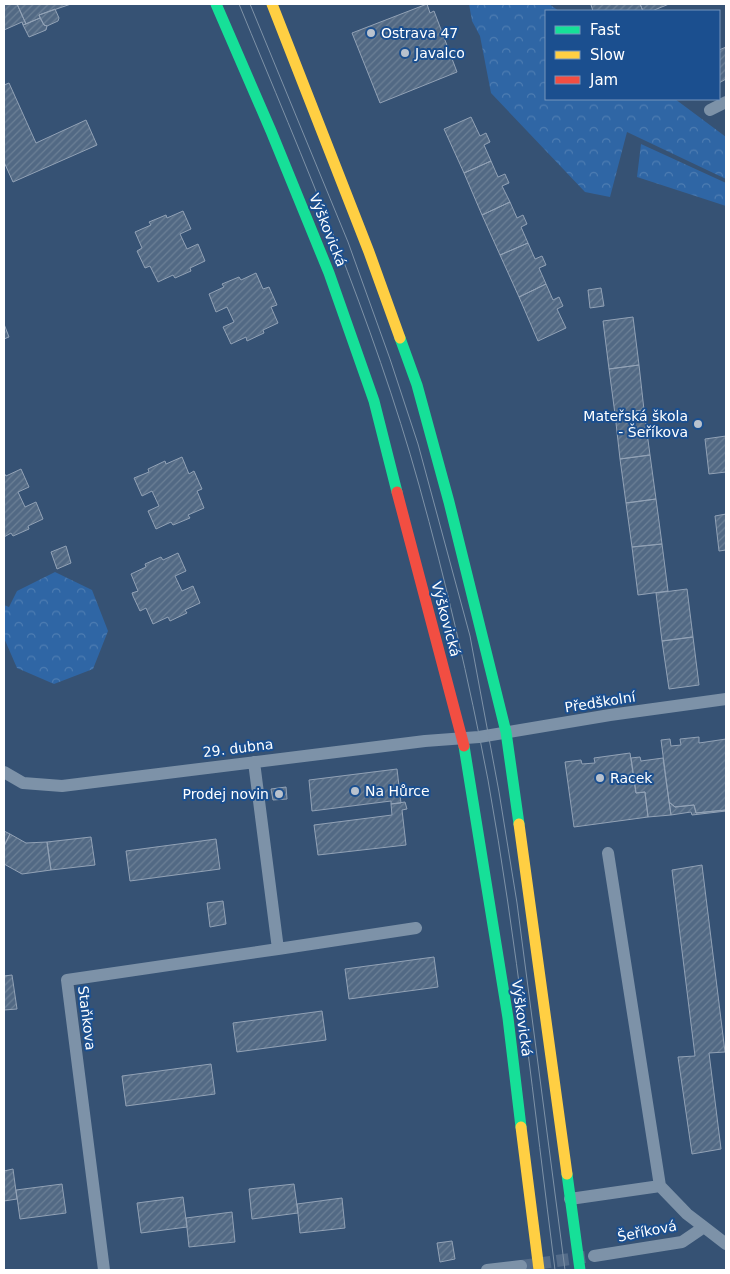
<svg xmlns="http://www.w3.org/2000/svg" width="730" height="1274" font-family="'DejaVu Sans',sans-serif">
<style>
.forest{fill:url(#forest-crowns)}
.building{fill:url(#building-hatch);stroke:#92a2b6}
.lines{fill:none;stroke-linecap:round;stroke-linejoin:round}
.street-tunnel{stroke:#546c89;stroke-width:12;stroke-dasharray:12 6;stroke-linecap:butt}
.street{stroke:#7d92a8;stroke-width:12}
.fast{stroke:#16e098;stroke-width:11}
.slow{stroke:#ffcf43;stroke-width:11}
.jam{stroke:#f24e42;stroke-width:11}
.tram{stroke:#7e92a7;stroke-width:1}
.poi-dot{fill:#b9c2ce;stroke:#1b4f8f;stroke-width:2}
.labels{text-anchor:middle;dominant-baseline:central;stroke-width:4;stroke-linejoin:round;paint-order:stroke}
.poi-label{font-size:14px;fill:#fff;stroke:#1b4f8f;text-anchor:start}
.street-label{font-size:14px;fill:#fff;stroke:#1b4f8f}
</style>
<defs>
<pattern id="forest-crowns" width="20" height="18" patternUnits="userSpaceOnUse" patternTransform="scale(1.25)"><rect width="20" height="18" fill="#2f66a5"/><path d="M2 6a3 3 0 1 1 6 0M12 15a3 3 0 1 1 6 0" fill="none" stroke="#4e7db2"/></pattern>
<pattern id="building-hatch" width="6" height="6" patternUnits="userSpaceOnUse" patternTransform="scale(1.25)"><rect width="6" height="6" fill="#526984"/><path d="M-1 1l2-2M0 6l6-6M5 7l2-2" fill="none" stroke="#6c8096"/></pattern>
</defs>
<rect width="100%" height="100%" fill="#365274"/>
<path class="forest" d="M469,4H549L559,11H546V99H675L726,137V179L627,132L610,197L585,192L491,93L480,36L472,21Z
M641,144L726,183V206L637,177Z
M55,572L92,590L108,631L93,669L54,684L17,668L4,638V605L9,607L17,591Z"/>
<path class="building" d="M4,4H17L26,24L23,25L22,22L4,30Z
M17,4H71L39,15L40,18L26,24Z
M427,4L430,13L434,11L457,72L380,103L352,33Z
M594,4H640L643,11H593L591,5Z
M640,4H669L652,11H643Z
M55,9L59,18L58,21L47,26L44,25L39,15Z
M40,18L44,25L47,26L46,30L29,37L23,25Z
M726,47V79L719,83V50Z
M9,83L36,143L86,120L97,145L13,182L4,162V85Z
M471,117L480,136L486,133L490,142L484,145L491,161L464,173L444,129Z
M491,161L498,177L505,174L509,183L502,186L510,202L482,215L464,173Z
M510,202L517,218L523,215L527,224L521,227L528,243L500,255L482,215Z
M183,211L191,229L180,234L187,249L198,244L205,261L190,268L191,271L175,278L173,275L158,282L150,266L145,268L137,251L142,248L135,232L151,225L149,222L166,215L167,218Z
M528,243L535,259L542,256L546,265L539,268L546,284L519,297L500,255Z
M256,273L263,289L269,287L277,305L271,307L278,323L263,330L264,333L247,341L246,337L231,344L223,327L234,322L227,307L216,312L209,294L224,287L222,284L239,277L241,280Z
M546,284L553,300L559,297L563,306L557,309L566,328L538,341L519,297Z
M601,288L604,306L590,308L588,290Z
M633,317L639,365L609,369L603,321Z
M4,324L9,337L4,339Z
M639,365L644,410L615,414L609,369Z
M644,410L650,455L620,459L615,414Z
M726,436V472L709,474L705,439Z
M650,455L656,499L626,503L620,459Z
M182,457L189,474L194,471L202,489L197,491L204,508L188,515L190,518L173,525L171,522L156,529L148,511L159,506L152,491L142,496L134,478L149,472L148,469L165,461L166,464Z
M21,469L29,487L18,492L25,507L36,502L43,519L28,526L29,529L13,536L11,533L4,537V473L6,476Z
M656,499L662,544L632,547L626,503Z
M726,514V550L719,551L715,516Z
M662,544L668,591L638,595L632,547Z
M66,546L71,563L57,569L51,552Z
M178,553L186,571L175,576L182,591L193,586L200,603L185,610L187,613L170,621L168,617L153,624L146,608L140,611L133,596L132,593L138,591L131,574L146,567L145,564L161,557L163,560Z
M687,589L693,637L662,641L656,593Z
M693,637L699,685L669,689L662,641Z
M699,737V743L726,739V810L696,813L694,805L675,807L669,802L661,740L670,739L671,746L681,745L680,739Z
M630,753L636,793L645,792L648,817L574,827L565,762L581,760L582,764L595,763L594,758Z
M640,757L641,761L663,758L671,815L648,817L645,792L636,793L631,758Z
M397,769L401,803L391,804V801L312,811L309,780Z
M286,787L287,799L273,800L271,789Z
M405,802L407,809L402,810L406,845L318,855L314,825L392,815L391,804Z
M669,802L675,807L694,805L696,813L726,810V811L692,815L691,812L671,815Z
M4,831L10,834L4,846Z
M10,834L26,843L47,842L51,870L22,874L4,864V846Z
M91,837L95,865L51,870L47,842Z
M216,839L220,869L130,881L126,851Z
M702,865L725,1052L709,1053L721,1149L692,1154L678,1057L695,1056L672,870Z
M223,901L226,924L210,927L207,903Z
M434,957L438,987L349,999L345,969Z
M12,975L17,1009L4,1010V976Z
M322,1011L326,1040L237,1052L233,1023Z
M211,1064L215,1094L126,1106L122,1076Z
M13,1169L17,1199L4,1201V1171Z
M62,1184L66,1213L20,1219L16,1190Z
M294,1184L298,1213L252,1219L249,1189Z
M183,1197L187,1227L141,1233L137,1203Z
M342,1198L345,1228L300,1233L297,1204Z
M232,1212L235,1242L189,1247L186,1218Z
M452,1241L455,1259L440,1262L437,1243Z"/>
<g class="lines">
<path class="street-tunnel" d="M521,1266L585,1257"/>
<path class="street" d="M710,110L726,102
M4,772L23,783L62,786L425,741L479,737L610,715L726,699
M608,853L660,1186L687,1214L704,1227
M278,949L416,928
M570,1199L660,1186
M594,1256L682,1242L704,1227L726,1244
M104,1270L67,980L278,949L254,762
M487,1270L521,1266"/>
<path class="fast" d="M216,4L271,131L329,273L374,401L397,492
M400,338L417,385L449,502L506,732L519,824
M464,746L508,1018L521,1127
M567,1174L580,1270"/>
<path class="slow" d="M272,4L369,252L400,338
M519,824L567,1174
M521,1127L539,1270"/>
<path class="jam" d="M397,492L464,746"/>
<path class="tram" d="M239,4C304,162 373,320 419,485C446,582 469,681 488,780C517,942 534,1107 555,1270
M250,4L348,242L390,359L418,444L470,636L499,792L517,903L565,1270"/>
</g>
<g class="poi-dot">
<circle cx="371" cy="33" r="5"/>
<circle cx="405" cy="53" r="5"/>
<circle cx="698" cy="424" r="5"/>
<circle cx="600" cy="778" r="5"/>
<circle cx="355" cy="791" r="5"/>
<circle cx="279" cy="794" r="5"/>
</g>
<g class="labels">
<g class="poi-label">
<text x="381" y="33">Ostrava 47</text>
<text x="415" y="53">Javalco</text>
<text x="688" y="416" text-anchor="end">Mateřská škola<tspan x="688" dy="16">- Šeříkova</tspan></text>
<text x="610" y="778">Racek</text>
<text x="365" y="791">Na Hůrce</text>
<text x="269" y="794" text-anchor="end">Prodej novin</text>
</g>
<g class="street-label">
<text transform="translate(328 230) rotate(68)">Výškovická</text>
<text transform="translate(446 619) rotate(75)">Výškovická</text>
<text transform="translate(600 702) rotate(-9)">Předškolní</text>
<text transform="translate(238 748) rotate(-7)">29. dubna</text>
<text transform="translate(87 1018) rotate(83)">Staňkova</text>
<text transform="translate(522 1018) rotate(82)">Výškovická</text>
<text transform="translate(647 1231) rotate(-11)">Šeříková</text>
</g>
</g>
<rect width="730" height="1274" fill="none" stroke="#ffffff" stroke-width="10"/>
<rect x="545" y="10" width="175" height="90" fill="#1b4f8f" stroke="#7695bc"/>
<rect x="555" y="26" width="25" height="8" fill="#16e098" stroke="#7695bc"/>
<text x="590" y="35" font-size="15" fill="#ffffff">Fast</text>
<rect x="555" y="51" width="25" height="8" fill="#ffcf43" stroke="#7695bc"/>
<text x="590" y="60" font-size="15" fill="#ffffff">Slow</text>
<rect x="555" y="76" width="25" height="8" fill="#f24e42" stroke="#7695bc"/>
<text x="590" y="85" font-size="15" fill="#ffffff">Jam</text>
</svg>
